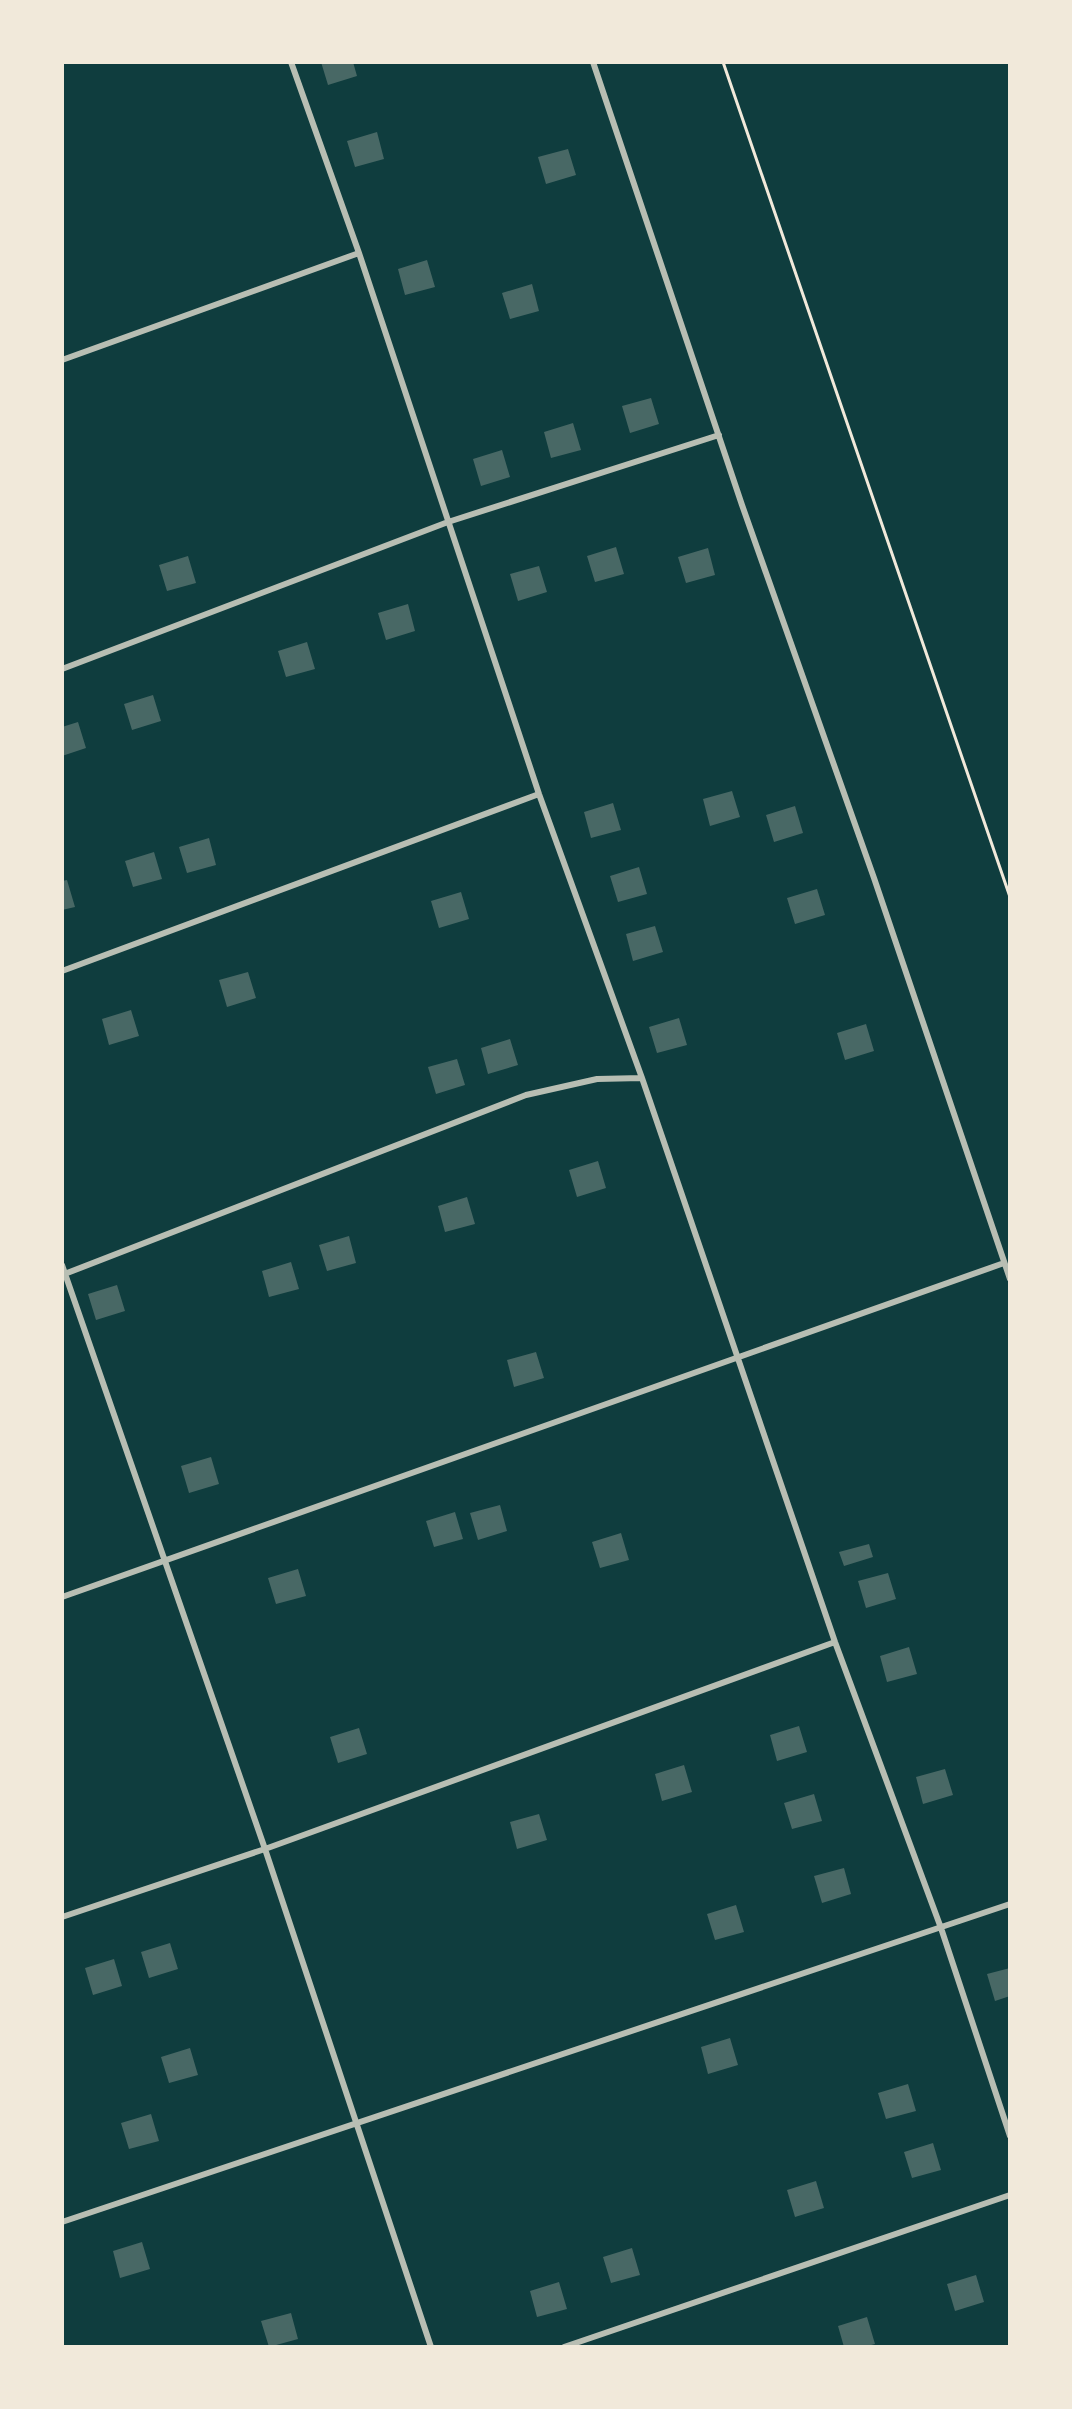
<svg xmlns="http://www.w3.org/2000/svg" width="1072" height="2409" font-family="Raleway,sans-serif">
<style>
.building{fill:#486865}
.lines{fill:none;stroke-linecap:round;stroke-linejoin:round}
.path{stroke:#f1e9da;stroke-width:3}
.service{stroke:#b8beb3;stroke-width:6}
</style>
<rect width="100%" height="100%" fill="#0f3d3e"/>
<path class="building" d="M321,62H353L357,76L328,85Z
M377,132L384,159L355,167L347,141Z
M568,149L576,175L546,184L538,157Z
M427,260L435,287L405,295L398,269Z
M532,284L539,311L510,319L502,293Z
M651,398L659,424L630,433L622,406Z
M573,423L581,450L551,458L544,432Z
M502,450L510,477L481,486L473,459Z
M616,547L624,574L595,582L587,556Z
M708,548L715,575L686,583L678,557Z
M188,556L196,583L167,591L159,565Z
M539,566L547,592L518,601L510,574Z
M408,604L415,631L386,640L378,613Z
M307,642L315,669L286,677L278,651Z
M153,695L161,721L132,730L124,704Z
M78,722L86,748L62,756V727Z
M732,791L740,817L710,826L703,799Z
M613,803L621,830L591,838L584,812Z
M795,806L803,833L774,842L766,815Z
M209,838L216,865L187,873L179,847Z
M154,852L162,879L133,887L125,861Z
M639,867L647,894L618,902L610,876Z
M67,880L75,907L62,910V881Z
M817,889L825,915L795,924L787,898Z
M461,892L469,919L439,928L431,901Z
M655,926L663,952L633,961L626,934Z
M248,972L256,998L227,1007L219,980Z
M131,1010L139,1036L109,1045L102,1019Z
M679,1018L687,1045L657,1053L649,1027Z
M866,1024L874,1051L845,1060L837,1033Z
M510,1039L518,1065L488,1074L481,1048Z
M457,1059L465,1085L436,1094L428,1067Z
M598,1161L606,1188L577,1197L569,1170Z
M467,1197L475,1224L445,1232L438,1206Z
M349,1236L356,1263L327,1271L319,1245Z
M291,1262L299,1289L269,1297L262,1271Z
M117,1285L125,1311L96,1320L88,1294Z
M536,1352L544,1378L514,1387L507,1360Z
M211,1457L219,1484L189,1493L181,1466Z
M500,1505L507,1531L478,1540L470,1513Z
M455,1512L463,1539L434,1547L426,1521Z
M621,1533L629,1560L600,1568L592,1542Z
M869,1544L873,1557L844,1566L839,1552Z
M298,1569L306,1596L276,1604L268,1578Z
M888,1573L896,1599L866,1608L858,1581Z
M909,1647L917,1674L887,1682L880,1656Z
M799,1726L807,1752L777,1761L770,1735Z
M359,1728L367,1754L338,1763L330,1737Z
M684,1765L692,1792L662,1801L655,1774Z
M945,1769L953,1795L923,1804L916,1777Z
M814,1794L822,1821L792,1829L784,1803Z
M539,1814L547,1840L517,1849L510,1822Z
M844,1868L851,1894L822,1903L814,1876Z
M736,1905L744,1932L715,1940L707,1914Z
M170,1943L178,1969L149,1978L141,1952Z
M114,1959L122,1986L93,1995L85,1968Z
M1010,1968V1996L995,2001L987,1974Z
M730,2038L738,2065L708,2074L701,2047Z
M190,2048L198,2075L169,2083L161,2057Z
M908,2084L916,2111L886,2119L878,2093Z
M151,2114L159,2141L129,2149L121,2123Z
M933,2143L941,2170L912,2178L904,2152Z
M816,2181L824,2208L795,2217L787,2190Z
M142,2242L150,2269L120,2278L113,2251Z
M632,2248L640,2275L611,2283L603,2257Z
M976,2275L984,2302L955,2311L947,2284Z
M559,2282L567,2309L537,2317L530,2291Z
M291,2313L298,2339L269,2347L261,2321Z
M867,2317L875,2344L864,2347H844L838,2326Z"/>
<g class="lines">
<path class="path" d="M723,62L1010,897"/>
<path class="service" d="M291,62L359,253L539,794L642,1078L835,1642L941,1928L1010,2136
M593,62L742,505L874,878L1010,1279
M62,360L359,253
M62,669L448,522L719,435
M62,971L539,794
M62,1265L265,1849L431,2347
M62,1275L526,1095L597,1079L642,1078
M62,1597L1004,1263
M62,1917L265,1849L835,1642
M62,2222L1010,1904
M564,2347L1010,2195"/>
</g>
<rect width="1072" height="2409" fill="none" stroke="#f1e9da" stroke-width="128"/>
</svg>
